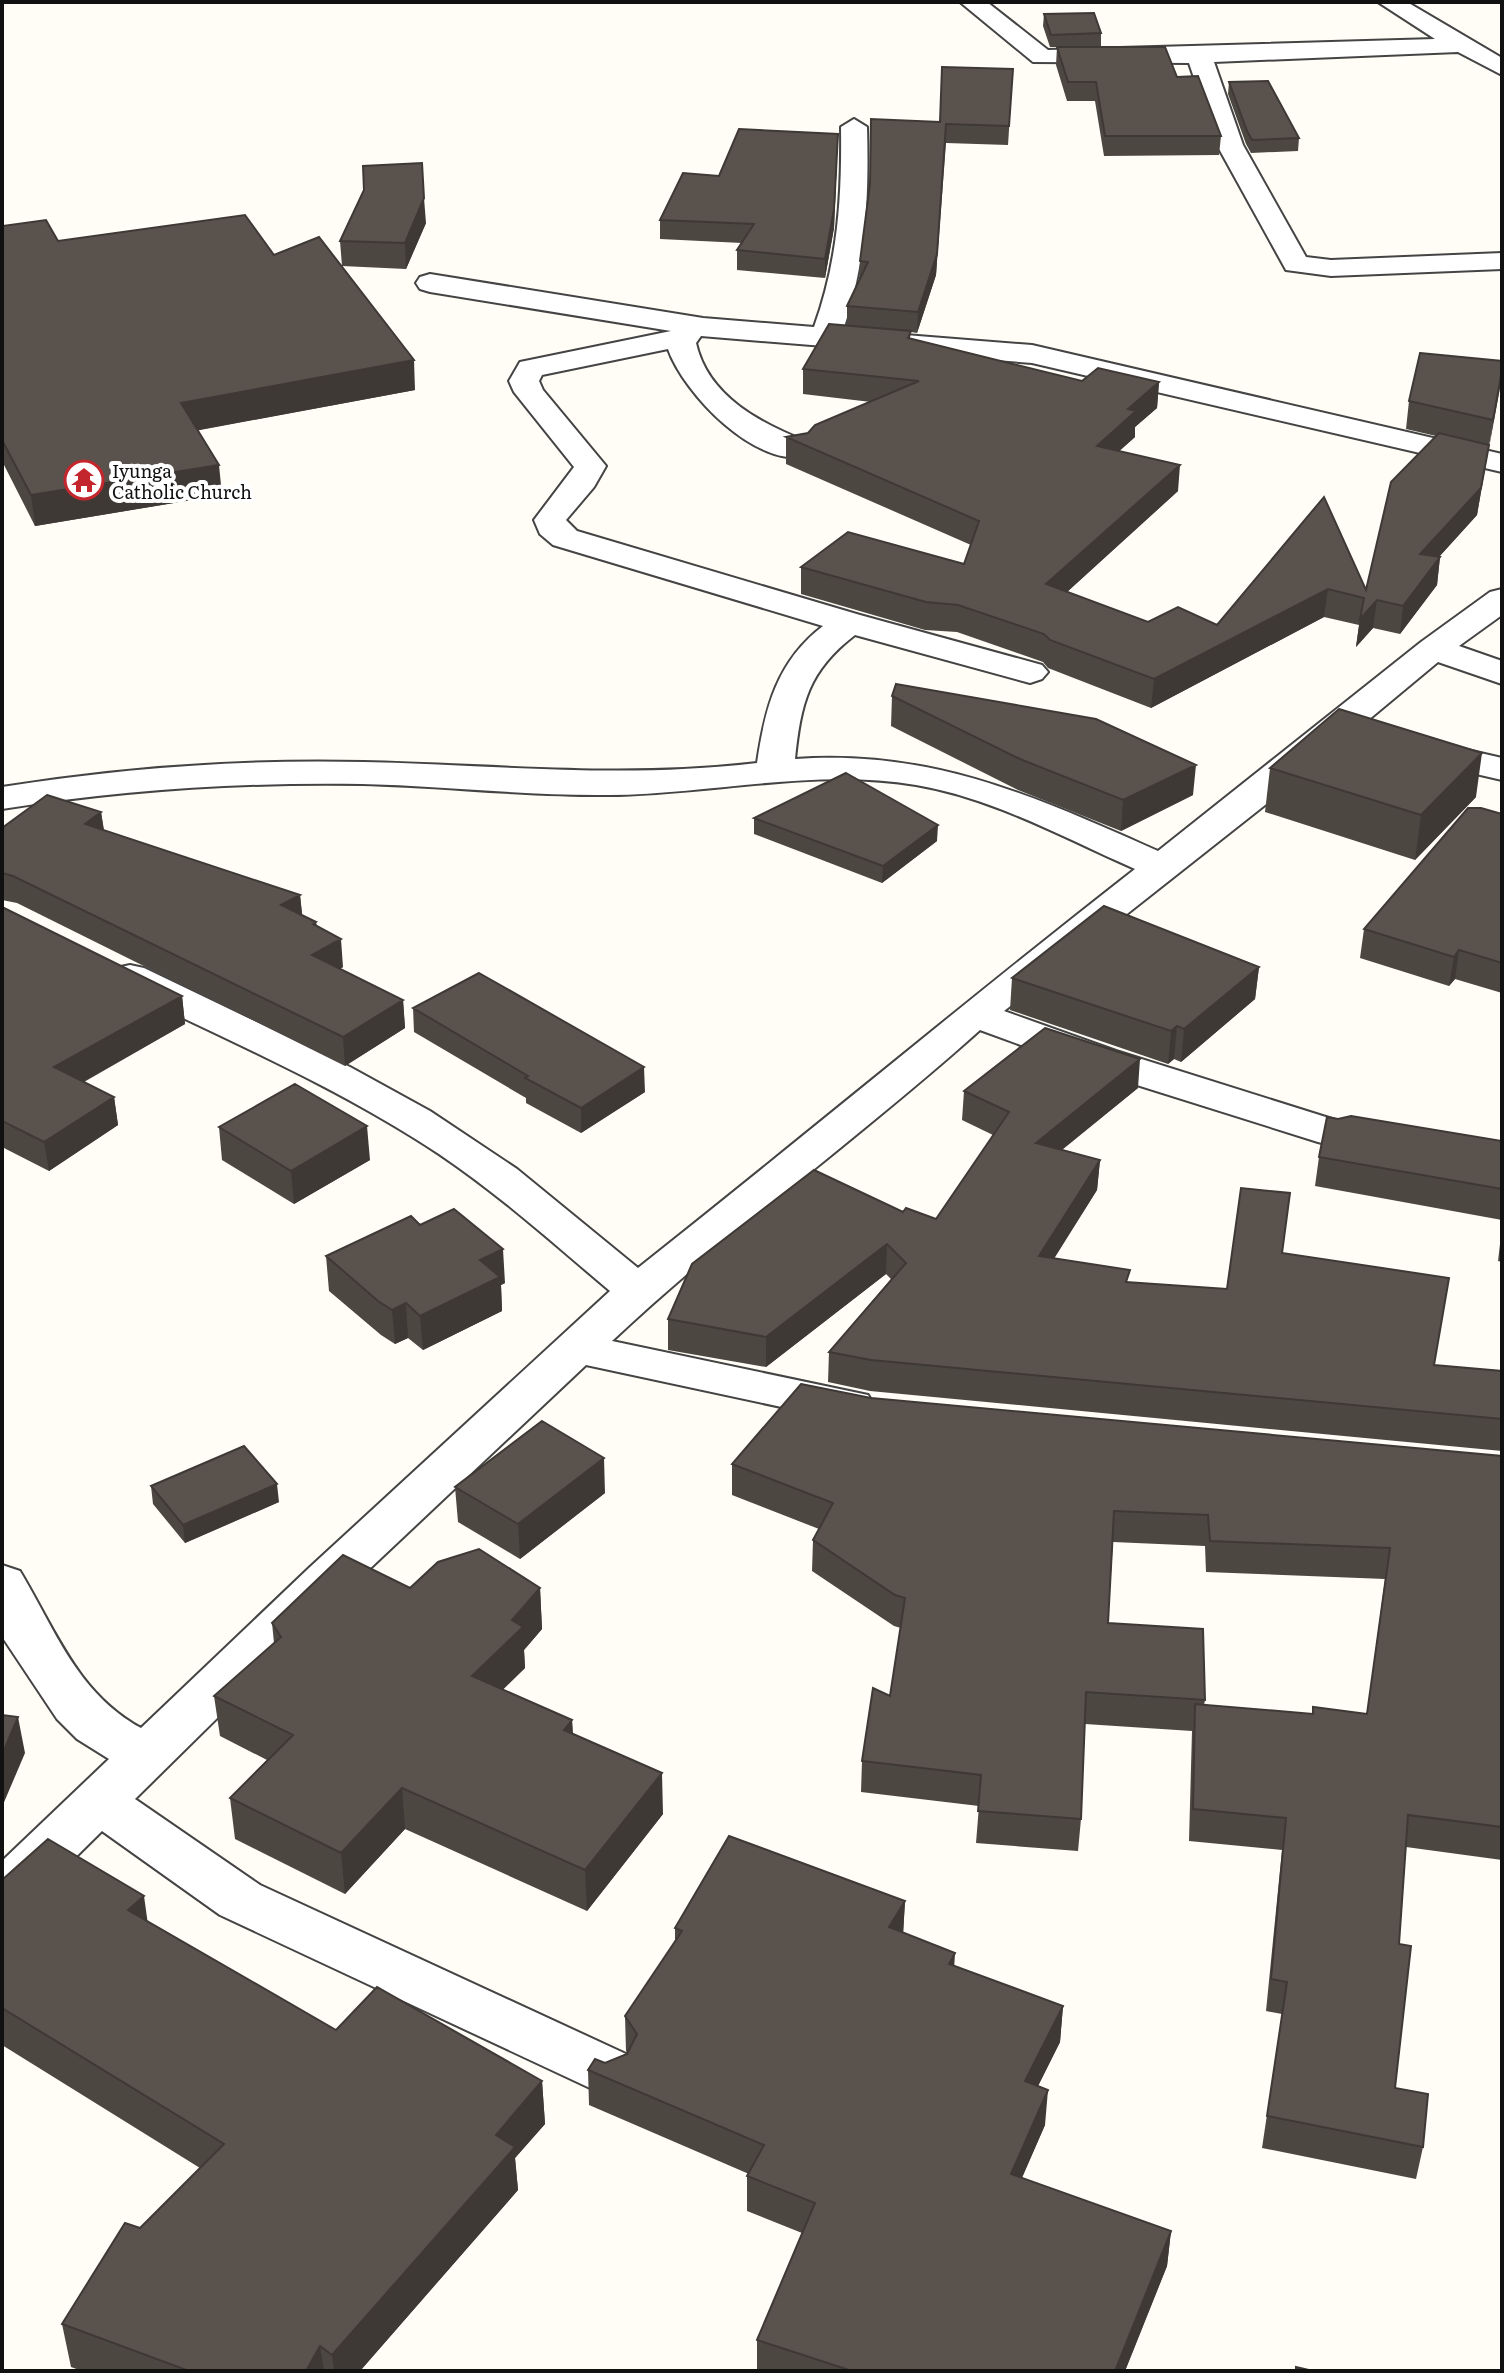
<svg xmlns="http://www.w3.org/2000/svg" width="1504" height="2373" font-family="Literata,serif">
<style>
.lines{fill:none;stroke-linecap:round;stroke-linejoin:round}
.street-casing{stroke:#444;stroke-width:4}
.street{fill:#fff;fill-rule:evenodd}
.wall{fill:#4d4742;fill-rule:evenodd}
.shaded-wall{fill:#3f3936}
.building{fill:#5a524d;stroke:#3f3936;stroke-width:2}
.labels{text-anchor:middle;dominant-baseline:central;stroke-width:8;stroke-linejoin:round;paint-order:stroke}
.far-poi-label{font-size:18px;fill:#111;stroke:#fff;text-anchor:start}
</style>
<rect width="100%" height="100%" fill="#fffdf5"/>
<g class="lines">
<g class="street-casing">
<path id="street" d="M960,2H987L1048,50L1435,39L1378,2H1407L1502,58V75L1458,52L1214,62L1243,145L1306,257L1331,260L1502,253V269L1331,276L1286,270L1217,145L1189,63L1033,62Z
M854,119L867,127C869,197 866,263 843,330L1032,345L1502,454V472L1032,363L701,336L696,343C708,397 762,424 808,442L813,449L808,456C756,469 684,394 668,349L542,375L539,381L543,390L606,466L594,487L566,520L577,531L860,615L1042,665L1048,672L1042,679L1030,683L855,635C808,671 801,703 795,759C933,749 1035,797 1158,851L1421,642L1490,592L1502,589V615L1459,646L1502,661V684L1438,662L1284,790L1004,1011L1116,1051L1348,1124L1355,1133L1348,1142L1333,1146L1318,1142L1086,1069L980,1030C861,1137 729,1231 612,1341L868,1395L875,1406L868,1417L851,1422L586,1365L345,1592L135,1799L260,1885L626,2054L635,2071L626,2088L605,2095L220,1915L102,1831L22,1910L2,1917V1861L109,1759L77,1739L57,1719L3,1638L2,1565L20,1571C55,1629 77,1693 141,1728L309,1568L610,1291C554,1244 500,1195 439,1154C338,1087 225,1039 116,986L110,977L116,968L130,965L144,968L350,1067L430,1111L517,1169L638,1268C805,1136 967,1000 1135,869C1064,838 993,798 916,785C815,768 711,794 609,795C527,796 445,786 362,784C241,782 122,790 2,809V787C122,768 243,759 364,762C499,765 622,779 757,763C765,708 777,661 823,626L553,545L540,534L534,520L574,467L514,392L509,381L520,362L671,331L430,292L420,289L416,283L420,277L430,274L703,318L814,327C838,261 842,197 841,127Z
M1424,740L1502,758V780L1411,759L1406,751L1411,743Z"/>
</g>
<use href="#street" class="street"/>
</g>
<path class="wall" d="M1044,14L1101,33V46L1057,47L1177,77L1221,136L1219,155L1104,156L1095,101H1067L1056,65L1057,47H1050L1043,26Z
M1013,69L1008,145L946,143L936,275L917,333L911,332L910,338L1082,381L1159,382L1157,408L1135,427V437L1119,451L1178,491L1067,592L1148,622L1217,625L1324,497L1366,590L1436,436L1406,429L1409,401L1502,372L1477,515L1439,557H1440L1437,585L1400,634L1373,628L1356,647L1359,625L1324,617L1151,708L1048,668L1043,662L957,632L925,630L801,594V567L964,564L971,545L786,464V437L808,433L871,402L803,394V369L847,326V306L859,280L860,261L870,186L940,122Z
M1229,82L1299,138L1298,151L1251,153L1246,144L1228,94Z
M838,134L834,228L825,278L737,270V250L742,243L660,239V220L719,176Z
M426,223L406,269L342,266L415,390L198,430L222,495L35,526L2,461V226L58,241L274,255L342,266L340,241Z
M892,696L1193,795L1121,831L1018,790L891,726Z
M1270,768L1476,797L1415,860L1265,812Z
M101,812L104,830L300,895L302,915L316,922L317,926L343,967L340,969L403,1000L405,1028L345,1066L17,903L2,900V828Z
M1502,814V993L1455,979L1449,986L1360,958L1364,929Z
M754,818L937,841L882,883L754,834Z
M2,907L182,996L185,1024L84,1082L114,1097L118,1125L49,1171L2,1147Z
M1259,967L1255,999L1181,1062L1174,1059L1168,1064L1010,1010L1012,978Z
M413,1008L645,1092L581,1133L526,1103V1098L414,1032Z
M1138,1088L1062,1150L1100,1160L1097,1190L1054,1258L1129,1282L1227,1289L1282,1253L1435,1365L1502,1371V1451L870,1391L828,1382L829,1352L891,1279L886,1274L766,1367L668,1350V1319L903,1212L936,1219L993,1135L962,1120L964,1091Z
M1338,1119L1502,1141V1220L1315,1186L1319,1157Z
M219,1127L370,1160L294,1204L222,1160Z
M420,1225L505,1283L501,1285L502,1311L423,1350L408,1338L395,1344L381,1335L329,1291L326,1256Z
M1502,1227V1262L1498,1261Z
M871,1398L1502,1456V1860L1406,1847L1399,1944L1395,2088L1423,2147L1416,2179L1262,2148L1282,2014L1266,2011L1282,1850L1189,1841L1192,1731L1085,1724L1081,1819L1078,1851L976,1843L979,1806L861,1792L862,1761L890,1696L901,1628L894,1626L812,1571L813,1540L819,1529L732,1495V1464ZM1113,1542L1205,1546L1206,1572L1385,1579L1367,1714L1313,1707L1312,1714L1204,1705L1205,1700L1108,1623Z
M151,1486L279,1502L185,1543L153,1504Z
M455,1487L605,1493L520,1559L458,1522Z
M410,1588H540L542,1629L524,1650L525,1668L503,1689L572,1720L573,1734L663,1814L587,1911L405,1829L345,1894L235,1839L230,1798L267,1760L220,1736L214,1696L274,1643L272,1623Z
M2,1880L148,1922L336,2030L542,2081L545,2124L515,2158L518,2190L360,2371H82L71,2367L62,2324L140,2228L200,2168L2,2045Z
M905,1901L903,1933L955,1966L1063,2006L1060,2042L1038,2086L1045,2125L1022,2178L1171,2231L1167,2266L1125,2371H757V2340L802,2233L747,2211V2176L749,2174L589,2105L588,2070L628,2054L626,2051L625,2016L675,1942V1928Z"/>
<path class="shaded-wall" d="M946,124L936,275L917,333L918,312Z
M838,134L834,228L825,278V259Z
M424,198L426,223L406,269L405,243Z
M414,360L415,390L184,433L181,403Z
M1502,370L1500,388L1489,448L1493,420Z
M1159,382L1157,408L1135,427V437L1096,472L1097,446L1128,409Z
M1489,445L1477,515L1417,581L1420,554Z
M219,465L222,495L35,526L31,495Z
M1180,465L1178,491L1045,612L1046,584Z
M1440,557L1437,585L1400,634L1403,606Z
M1328,589L1324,617L1151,708L1154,679Z
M1377,600L1373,628L1356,647L1360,619Z
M1482,753L1476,797L1415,860L1421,815Z
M1196,765L1193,795L1121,831L1123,800Z
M101,812L105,839L85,824Z
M938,825L937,841L882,883L883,866Z
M300,895L303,922L281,905Z
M341,939L343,967L315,983L312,955Z
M1459,950L1455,979L1449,986L1454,957Z
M1259,967L1255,999L1181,1062L1184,1029Z
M182,996L185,1024L58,1096L54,1067Z
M403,1000L405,1028L345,1066L343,1037Z
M1177,1026L1174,1059L1168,1064L1171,1031Z
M1140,1059L1138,1088L1034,1172L1036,1143Z
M644,1067L645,1092L581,1133V1108Z
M114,1097L118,1125L49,1171L44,1142Z
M367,1126L370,1160L294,1204L291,1171Z
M1100,1160L1097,1190L1037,1286L1039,1256Z
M887,1244L886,1274L766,1367V1337Z
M503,1249L505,1283L501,1285L502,1311L423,1350L420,1316L480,1260Z
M406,1303L408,1338L395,1344L392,1310Z
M604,1458L605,1493L520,1559L518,1524Z
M277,1484L279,1502L185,1543L183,1525Z
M540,1588L542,1629L524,1650L525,1668L475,1717L472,1676L512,1620Z
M18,1717L25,1753L2,1807V1755Z
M572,1720L574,1761L564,1730Z
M662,1773L663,1814L587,1911L585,1870Z
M402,1788L405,1829L345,1894L341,1853Z
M144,1896L150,1939L128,1910Z
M905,1901L903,1936L889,1927Z
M955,1953L953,1988L949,1964Z
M1063,2006L1060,2042L1023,2116L1025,2081Z
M542,2081L545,2124L515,2158L518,2190L360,2371H334L332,2355L496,2135Z
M1048,2090L1045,2125L1008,2209L1011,2174Z
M1171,2231L1167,2266L1125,2371H1115Z
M320,2346L324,2371H306Z"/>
<path class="building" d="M1094,13L1101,33L1051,35L1044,14Z
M1057,47H1165L1177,77L1198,76L1221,136H1105L1096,82H1068Z
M942,67L1013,69L1009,126L946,124L937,254L918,312L847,306L868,262L860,261L870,184L871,119L940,122Z
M1268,81L1299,138L1252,140L1247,131L1229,82Z
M739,129L838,134L834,209L825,259L737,250L754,224L660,220L683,173L719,176Z
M422,163L424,198L405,243L340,241L364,190L363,166Z
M245,215L274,255L319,237L414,360L181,403L219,465L31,495L2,440V226L46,220L58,241Z
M829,324L911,331L908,338L1082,381L1098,368L1159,382L1128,409L1136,411L1097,446L1180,465L1046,584L1148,622L1178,607L1217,625L1324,497L1366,590L1391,482L1439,433L1489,445L1481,488L1420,554L1440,557L1403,606L1377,600L1360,619L1364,598L1328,589L1154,679L1050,640L1044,634L958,605L926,602L801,567L848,532L964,564L979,521L786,437L808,433L815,425L919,381L803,369Z
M1420,353L1502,361V370L1493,420L1409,401Z
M896,684L1096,719L1196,765L1123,800L1020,759L892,696Z
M1339,709L1482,753L1421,815L1270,768Z
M846,773L938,825L883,866L754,818Z
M47,795L101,812L85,824L300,895L281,905L316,922L313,924L341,939L312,955L403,1000L343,1037L13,876L2,873V828Z
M1468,808H1481L1502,814V963L1459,950L1454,957L1364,929Z
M1104,906L1259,967L1184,1029L1177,1026L1171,1031L1012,978Z
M2,907L182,996L54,1067L114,1097L44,1142L2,1121Z
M479,973L644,1067L581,1108L525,1078L528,1076L413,1008Z
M1045,1028L1140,1059L1036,1143L1100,1160L1039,1256L1130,1270L1126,1282L1227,1289L1241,1188L1290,1193L1282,1253L1449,1278L1434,1365L1502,1371V1419L871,1360L829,1352L906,1263L887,1244L766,1337L668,1319L692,1264L814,1170L903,1212L906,1208L936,1219L1009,1112L964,1091Z
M295,1084L367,1126L291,1171L219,1127Z
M1351,1116L1502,1141V1189L1319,1157L1327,1117L1338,1119Z
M454,1209L503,1249L480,1260L500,1277L420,1316L406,1303L392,1310L378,1301L326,1256L411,1216L420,1225Z
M801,1384L871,1398L1502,1456V1827L1408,1815L1399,1944L1411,1946L1395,2088L1428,2094L1423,2147L1267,2116L1287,1982L1271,1979L1286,1818L1193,1809L1195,1704L1313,1714V1707L1367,1714L1390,1548L1210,1541L1208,1515L1114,1511L1108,1623L1203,1629L1205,1700L1086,1692L1081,1819L978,1811L981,1775L862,1761L873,1688L890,1696L905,1598L895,1595L813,1540L833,1503L732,1464Z
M542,1421L604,1458L518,1524L455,1487Z
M244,1446L277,1484L183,1525L151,1486Z
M479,1549L540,1588L512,1620L523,1627L472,1676L572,1720L564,1730L662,1773L585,1870L402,1788L341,1853L230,1798L293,1735L214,1696L281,1637L272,1623L343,1555L410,1588L438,1562Z
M2,1715L18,1717L2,1755Z
M729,1836L905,1901L889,1927L955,1953L949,1964L1063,2006L1025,2081L1048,2090L1011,2174L1171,2231L1115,2371H852L757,2340L815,2203L747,2176L764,2145L588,2070L595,2059L605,2063L627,2054L637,2034L625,2016L682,1931L675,1928Z
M48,1839L144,1896L128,1910L336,2030L377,1987L542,2081L496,2135L515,2147L332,2355L320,2346L306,2371H189L62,2324L125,2223L140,2228L224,2144L2,2008V1880Z
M1296,2367L1313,2371H1296Z"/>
<defs>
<g id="temple-ring" transform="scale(2)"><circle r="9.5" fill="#fff" stroke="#c4262e" stroke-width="1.5"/><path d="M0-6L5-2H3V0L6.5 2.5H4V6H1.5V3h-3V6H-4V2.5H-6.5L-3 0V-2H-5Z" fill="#c4262e"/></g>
</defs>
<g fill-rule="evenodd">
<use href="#temple-ring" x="84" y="480"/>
</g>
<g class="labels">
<g class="far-poi-label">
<text x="112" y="470">Iyunga<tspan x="112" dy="21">Catholic Church</tspan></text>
</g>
</g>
<rect width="1504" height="2373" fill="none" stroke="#111111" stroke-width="8"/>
</svg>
